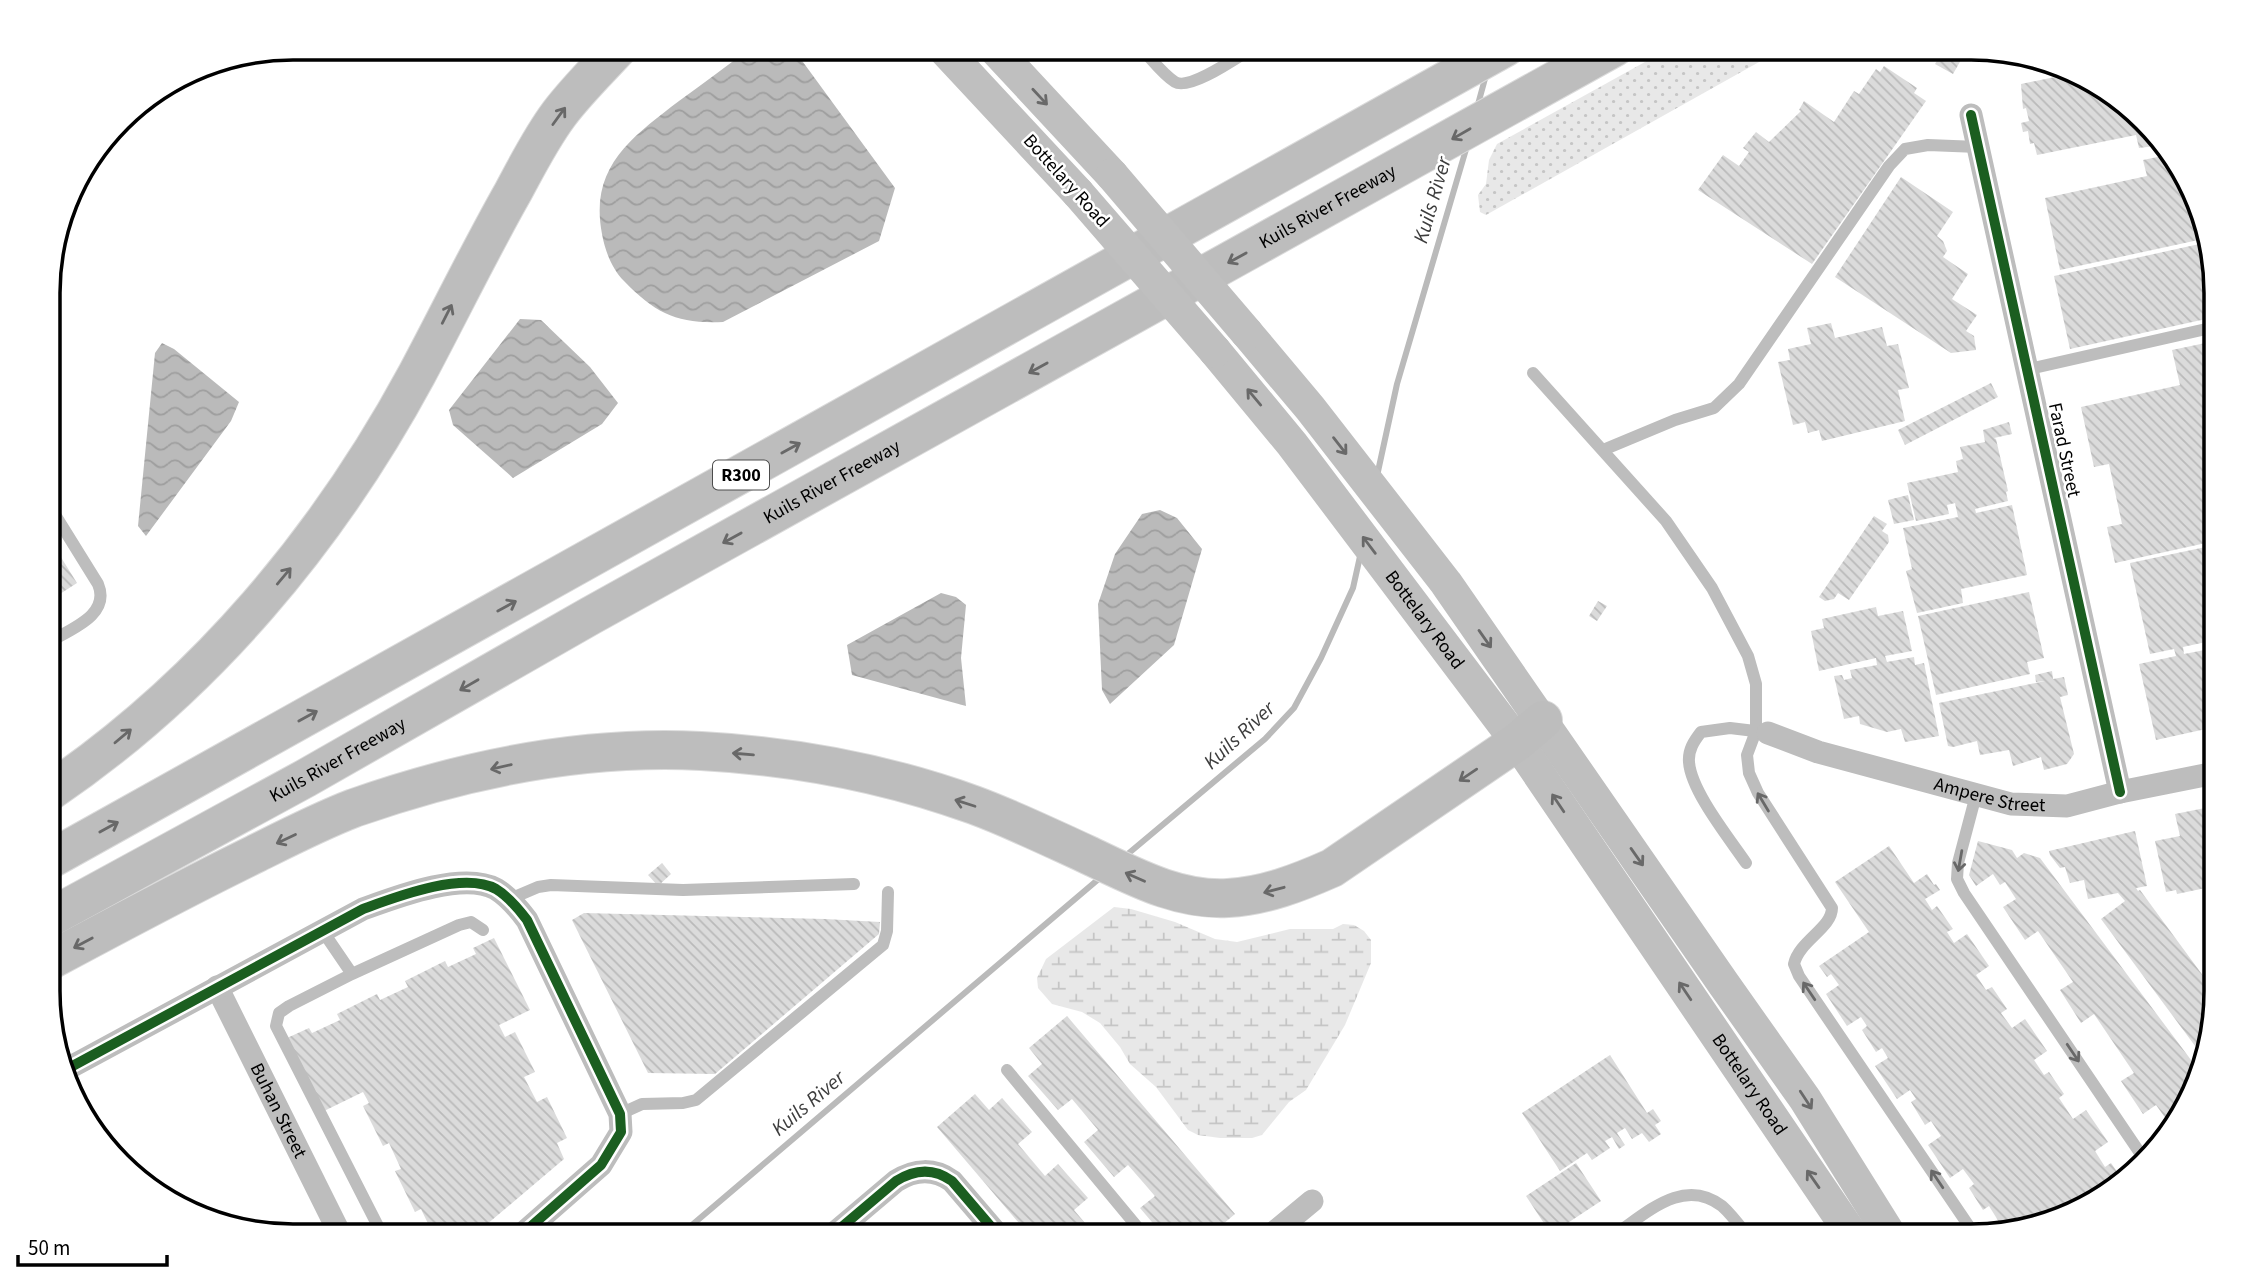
<svg xmlns="http://www.w3.org/2000/svg" width="2263" height="1283" font-family="'Source Sans 3',sans-serif">
<style>
.grass{fill:url(#grass-dots)}
.wetland{fill:url(#wetland-marsh)}
.water{fill:url(#water-waves)}
.lines{fill:none;stroke-linecap:round;stroke-linejoin:round}
.stream{stroke:#bababa;stroke-width:6}
.building{fill:url(#building-back-hatch)}
.motorway-casing{stroke:#dbdbdb;stroke-width:40}
.service{stroke:#bdbdbd;stroke-width:12}
.minor{stroke:#bdbdbd;stroke-width:23}
.secondary{stroke:#bfbfbf;stroke-width:33}
.motorway{stroke:#bdbdbd;stroke-width:38}
.secondary-bridge{stroke:#bfbfbf;stroke-width:33}
.cycleway-casing{stroke:#fff;stroke-width:15}
.cycleway{stroke:#1b5e20;stroke-width:10}
.oneway{stroke:#696969}
.oneway2{stroke:#686868}
.labels{text-anchor:middle;dominant-baseline:central;stroke-width:5;stroke-linejoin:round;paint-order:stroke}
.shield{fill:#fff;stroke:#4c4c4c;stroke-width:2}
.shield-label{font-size:18px;font-weight:bold;fill:#000}
.street-label{font-size:19px;fill:#000;stroke:#fff}
.water-label{font-size:21px;font-style:italic;fill:#3d3d3d;stroke:#fff}
.rim{fill:none;stroke:#000;stroke-width:3.5}
</style>
<defs>
<pattern id="grass-dots" width="8" height="8" patternUnits="userSpaceOnUse" patternTransform="scale(1.75)"><rect width="8" height="8" fill="#e8e8e8"/><path d="M2 2h.1M6 6h.1" fill="none" stroke="#c5c5c5" stroke-width="1.8" stroke-linecap="round"/></pattern>
<pattern id="wetland-marsh" width="20" height="14" patternUnits="userSpaceOnUse" patternTransform="scale(1.75)"><rect width="20" height="14" fill="#e8e8e8"/><path d="M1 5h8M5 5V1M11 12h8M15 12V8" fill="none" stroke="#c5c5c5"/></pattern>
<pattern id="water-waves" width="16" height="10" patternUnits="userSpaceOnUse" patternTransform="scale(1.75)"><rect width="16" height="10" fill="#bababa"/><path d="M0 5q4-4 8 0t8 0" fill="none" stroke="#9e9e9e"/></pattern>
<pattern id="building-back-hatch" width="6" height="6" patternUnits="userSpaceOnUse" patternTransform="scale(1.75)"><rect width="6" height="6" fill="#dbdbdb"/><path d="M-1 5l2 2M0 0l6 6M5-1l2 2" fill="none" stroke="#bababa"/></pattern>
</defs>
<rect width="100%" height="100%" fill="#fff"/>
<path class="grass" d="M1672,47H1786L1486,215L1480,212L1478,195L1486,184L1489,160L1497,144Z"/>
<path class="wetland" d="M1114,907L1131,909L1175,922L1215,939L1237,942L1290,929H1333L1343,924L1354,925L1364,931L1371,940V963L1345,1025L1306,1090L1289,1102L1262,1135L1252,1138H1220L1198,1135L1188,1130L1156,1087L1130,1064L1120,1047L1100,1023L1082,1012L1052,1004L1038,988L1037,978L1046,959Z"/>
<path class="water" d="M752,47H792L895,188L879,241L723,322C678,324 656,314 624,281C612,269 605,251 602,234C589,167 632,137 679,101C704,83 728,65 752,47Z
M520,319L541,320L590,367L618,403L602,424L513,478L453,425L449,410Z
M162,343L174,349L239,402L231,421L146,536L138,526L155,353Z
M1160,510L1177,518L1202,549L1174,645L1110,704L1102,690L1098,604L1115,554L1142,514Z
M941,593L956,597L966,605L961,658L966,706L852,675L847,645Z"/>
<g class="lines">
<path class="stream" d="M1477,108L1486,75
M1377,476L1397,384L1467,146
M1123,858L1265,739L1294,708L1321,658L1353,588L1361,552
M679,1236L1101,877"/>
</g>
<path class="building" d="M1160,47H1194L1168,62Z
M1945,47H1958L1953,55L1961,60L1953,74L1935,64Z
M1884,66L1917,88L1914,93L1926,101L1812,264L1698,190L1723,155L1739,166L1749,152L1743,148L1756,132L1769,142L1801,111L1799,110L1804,101L1834,122L1854,91L1859,94L1876,69L1880,72Z
M2070,74L2093,80L2163,145L2139,148L2136,135L2037,155L2034,143L2030,144L2028,131L2023,132L2021,123L2029,121L2026,108L2023,109L2021,84Z
M2172,154L2203,239L2060,270L2045,198L2147,176L2143,160Z
M1901,177L1953,212L1937,236L1943,241L1947,251L1943,257L1968,274L1952,299L1977,315L1966,331L1974,336L1976,350L1951,353L1835,277Z
M2204,243L2215,276V317L2070,349L2054,276Z
M1831,323L1835,338L1882,327L1887,346L1898,344L1909,388L1898,390L1905,421L1822,441L1819,430L1808,433L1805,422L1793,425L1778,362L1790,360L1788,349L1811,344L1807,328Z
M2215,341V541L2115,563L2107,527L2122,524L2109,464L2094,467L2081,407L2180,385L2172,350Z
M1991,383L1998,397L1905,445L1898,430Z
M2009,422L2012,434L1994,438L1996,439L2008,491L2006,492L2008,501L1975,509L1976,513L2012,505L2027,575L1961,589L1963,603L1917,613L1906,571L1912,569L1903,528L1958,517L1955,503L1947,505L1949,514L1916,521L1907,483L1958,472L1956,461L1963,459L1960,447L1985,442L1983,430Z
M1908,495L1914,520L1894,524L1888,500Z
M1874,516L1887,524L1882,531L1888,535L1889,542L1849,600L1838,593L1834,599L1825,601L1819,597Z
M49,538L77,583L49,601Z
M2215,545V640L2183,647L2184,654L2215,648V727L2156,740L2139,664L2176,656L2174,649L2150,654L2130,563Z
M2029,592L2044,658L2027,662L2030,674L1936,695L1918,616Z
M1598,601L1607,606L1597,621L1589,616Z
M1876,607L1878,616L1903,611L1912,651L1885,656L1887,662L1914,657L1915,665L1924,663L1939,736L1905,742L1901,729L1887,732L1860,724L1859,716L1844,719L1834,676L1842,675L1844,680L1852,678L1850,670L1877,665L1876,658L1819,671L1811,631L1824,628L1822,619Z
M2052,671L2053,679L2064,677L2068,695L2060,697L2074,754L2067,764L2044,770L2041,757L2013,766L2009,750L1980,755L1977,741L1953,747L1948,746L1939,703L2045,681L2036,682L2035,675Z
M2215,806V886L2177,894L2176,890L2166,892L2155,841L2180,836L2175,814Z
M2135,831L2147,886L2136,888L2138,891L2140,890L2215,992V1006L2201,1054L2101,919L2125,901L2118,893L2088,899L2084,880L2070,883L2065,867L2060,868L2050,855L2049,851Z
M1978,841L2012,850L2017,858L2024,853L2040,858L2197,1068L2183,1113L2171,1126L2156,1105L2143,1114L2121,1081L2134,1073L2094,1014L2081,1023L2060,990L2073,982L2038,931L2025,940L2003,907L2016,899L2005,882L2000,885L1993,874L1976,886L1969,875Z
M1889,846L1914,883L1927,874L1934,885L1936,884L1940,890L1925,899L1932,910L1937,906L1953,929L1947,932L1954,943L1967,934L1989,966L1976,975L1986,990L1992,987L2007,1009L2001,1013L2012,1028L2025,1019L2047,1051L2034,1060L2044,1075L2049,1072L2064,1094L2059,1098L2073,1119L2086,1110L2108,1142L2095,1151L2105,1167L2111,1163L2122,1179L2107,1195L1988,1235L1986,1231L1999,1222L1989,1206L1983,1210L1969,1188L1974,1184L1963,1169L1950,1178L1928,1145L1941,1136L1931,1121L1925,1125L1911,1102L1916,1099L1910,1090L1897,1099L1875,1066L1888,1058L1882,1048L1876,1052L1862,1030L1867,1026L1861,1017L1847,1026L1826,994L1839,985L1831,974L1827,977L1819,966L1869,932L1835,882Z
M662,863L671,874L658,886L648,875Z
M584,913L825,919L880,922L879,934L715,1074L648,1073L572,920Z
M494,938L530,1010L499,1025L505,1037L515,1032L535,1072L524,1077L537,1102L547,1097L567,1138L557,1143L564,1159L473,1236H434L421,1209L415,1212L395,1171L401,1169L389,1143L383,1146L363,1106L369,1103L363,1092L324,1111L287,1038L309,1028L312,1033L340,1020L337,1014L377,994L380,1000L408,987L405,981L445,961L448,967L476,954L473,948Z
M1067,1016L1235,1214L1210,1235H1188L1184,1231L1178,1235H1163L1140,1208L1155,1196L1128,1165L1114,1177L1084,1142L1098,1130L1072,1099L1058,1110L1028,1076L1042,1064L1029,1048Z
M1610,1055L1647,1113L1653,1109L1661,1121L1655,1125L1661,1134L1649,1142L1642,1133L1632,1139L1625,1128L1617,1133L1625,1145L1619,1149L1612,1137L1605,1141L1610,1148L1592,1160L1587,1153L1560,1171L1522,1113Z
M975,1094L989,1110L1002,1098L1032,1132L1018,1144L1045,1176L1058,1164L1088,1198L1074,1210L1096,1236H1030L937,1127Z
M1576,1163L1601,1201L1551,1234L1526,1196Z"/>
<g class="lines">
<g class="motorway-casing">
<g id="motorway">
<path d="M49,792C205,686 328,539 417,374C449,314 479,252 513,192C527,166 541,138 559,114C577,90 599,69 619,47"/>
<path d="M49,860L1506,47"/>
<path id="s4" d="M49,918L306,778L590,616L1615,47"/>
<path d="M49,961C118,924 185,888 255,854C287,838 320,821 354,808C465,769 583,745 701,751C794,756 886,773 974,805C1012,819 1049,837 1086,854C1131,875 1177,901 1228,898C1265,896 1298,883 1332,868L1517,742L1543,720"/>
</g>
</g>
<path class="service" d="M1140,47C1151,58 1162,74 1175,82C1190,91 1239,56 1254,47
M2029,369L2215,327
M1533,373L1666,521L1712,588L1748,656L1756,684V731L1747,755L1749,773L1758,793L1832,908C1832,928 1799,941 1794,964L1799,976L1975,1235
M1603,450L1675,420L1714,408L1739,384L1889,166L1905,149L1928,145L1978,147
M49,505L98,584C111,615 71,629 49,642
M1976,795L1958,863L1957,879L1964,893L2142,1156
M1746,863C1729,838 1691,791 1689,762C1688,750 1694,741 1701,732L1730,728L1763,732
M510,899L538,887L551,885L683,890L854,884
M322,930L352,974L289,1006L279,1013L276,1026L383,1236
M352,974L459,925L471,922L483,930
M1007,1070L1144,1235
M620,1114L642,1104L683,1103L696,1100L883,945L887,931L888,892
M1614,1235C1646,1214 1683,1176 1722,1206C1731,1214 1740,1226 1747,1235"/>
<g class="minor">
<path d="M1971,115L2120,792"/>
<path id="s1" d="M1768,733L1818,752L2011,804L2067,806L2120,792L2215,773"/>
<path id="s2" d="M217,987L341,1236"/>
<path d="M67,1069L363,909C396,897 463,871 496,889C509,897 518,908 527,920L620,1114L621,1132L601,1165L520,1236"/>
<path d="M1271,1235L1312,1201"/>
<path d="M831,1236L896,1181C915,1169 934,1168 952,1181L999,1236"/>
</g>
<g class="secondary">
<path d="M942,47L1078,193"/>
<path d="M993,47L1112,175"/>
<path d="M1247,333L1310,408L1446,583L1723,983L1805,1099L1890,1235"/>
<path id="s3" d="M1215,351L1292,444L1517,742L1852,1235"/>
</g>
<use href="#motorway" class="motorway"/>
<path class="secondary-bridge" d="M1112,175L1247,333
M1078,193L1215,351"/>
<g class="cycleway-casing">
<path id="cycleway" d="M1971,115L2120,792
M67,1069L363,909C396,897 463,871 496,889C509,897 518,908 527,920L620,1114L621,1132L601,1165L520,1236
M831,1236L896,1181C915,1169 934,1168 952,1181L999,1236"/>
</g>
<use href="#cycleway" class="cycleway"/>
</g>
<defs><path id="oneway-shaft" d="M-6 0H5M1.5-3L5.5 0L1.5 3" fill="none" stroke-width="1.6" stroke-linecap="round" stroke-linejoin="round" transform="scale(1.75)"/></defs>
<g class="oneway">
<use href="#oneway-shaft" transform="translate(1040 97) rotate(47)"/>
<use href="#oneway-shaft" transform="translate(1254 397) rotate(-130)"/>
<use href="#oneway-shaft" transform="translate(1340 446) rotate(52)"/>
<use href="#oneway-shaft" transform="translate(1369 545) rotate(-127)"/>
<use href="#oneway-shaft" transform="translate(1485 639) rotate(55)"/>
<use href="#oneway-shaft" transform="translate(1558 803) rotate(-124)"/>
<use href="#oneway-shaft" transform="translate(1637 857) rotate(55)"/>
<use href="#oneway-shaft" transform="translate(1685 991) rotate(-124)"/>
<use href="#oneway-shaft" transform="translate(1806 1100) rotate(57)"/>
<use href="#oneway-shaft" transform="translate(1813 1179) rotate(-125)"/>
</g>
<g class="oneway2">
<use href="#oneway-shaft" transform="translate(559 116) rotate(-54)"/>
<use href="#oneway-shaft" transform="translate(1461 134) rotate(150)"/>
<use href="#oneway-shaft" transform="translate(1237 258) rotate(151)"/>
<use href="#oneway-shaft" transform="translate(447 314) rotate(-63)"/>
<use href="#oneway-shaft" transform="translate(1038 368) rotate(151)"/>
<use href="#oneway-shaft" transform="translate(791 448) rotate(-29)"/>
<use href="#oneway-shaft" transform="translate(732 538) rotate(151)"/>
<use href="#oneway-shaft" transform="translate(284 576) rotate(-50)"/>
<use href="#oneway-shaft" transform="translate(507 606) rotate(-29)"/>
<use href="#oneway-shaft" transform="translate(469 685) rotate(150)"/>
<use href="#oneway-shaft" transform="translate(308 716) rotate(-29)"/>
<use href="#oneway-shaft" transform="translate(123 736) rotate(-40)"/>
<use href="#oneway-shaft" transform="translate(743 754) rotate(-175)"/>
<use href="#oneway-shaft" transform="translate(501 767) rotate(167)"/>
<use href="#oneway-shaft" transform="translate(1468 775) rotate(146)"/>
<use href="#oneway-shaft" transform="translate(1763 802) rotate(-121)"/>
<use href="#oneway-shaft" transform="translate(965 803) rotate(-162)"/>
<use href="#oneway-shaft" transform="translate(109 827) rotate(-29)"/>
<use href="#oneway-shaft" transform="translate(286 839) rotate(155)"/>
<use href="#oneway-shaft" transform="translate(1960 861) rotate(100)"/>
<use href="#oneway-shaft" transform="translate(1135 877) rotate(-156)"/>
<use href="#oneway-shaft" transform="translate(1274 890) rotate(165)"/>
<use href="#oneway-shaft" transform="translate(83 943) rotate(152)"/>
<use href="#oneway-shaft" transform="translate(1809 991) rotate(-124)"/>
<use href="#oneway-shaft" transform="translate(2073 1053) rotate(56)"/>
<use href="#oneway-shaft" transform="translate(1937 1179) rotate(-124)"/>
</g>
<g class="labels">
<rect class="shield" x="713" y="460.5" width="56" height="29" rx="5"/>
<g class="shield-label">
<text x="741" y="475">R300</text>
</g>
<g class="street-label">
<text transform="translate(1066 181) rotate(48)">Bottelary Road</text>
<text stroke="none"><textPath href="#s4" startOffset="1463">Kuils River Freeway</textPath></text>
<text transform="translate(2064 450) rotate(78)">Farad Street</text>
<text stroke="none"><textPath href="#s4" startOffset="896">Kuils River Freeway</textPath></text>
<text stroke="none"><textPath href="#s3" startOffset="341">Bottelary Road</textPath></text>
<text stroke="none"><textPath href="#s4" startOffset="329">Kuils River Freeway</textPath></text>
<text stroke="none"><textPath href="#s1" startOffset="231">Ampere Street</textPath></text>
<text stroke="none"><textPath href="#s3" startOffset="908">Bottelary Road</textPath></text>
<text stroke="none"><textPath href="#s2" startOffset="138">Buhan Street</textPath></text>
</g>
<g class="water-label">
<text transform="translate(1432 200) rotate(-74)">Kuils River</text>
<text transform="translate(1239 735) rotate(-43)">Kuils River</text>
<text transform="translate(808 1103) rotate(-40)">Kuils River</text>
</g>
</g>
<path d="M0 0H2263V1283H0ZM293 60H1971A233 233 0 0 1 2204 293V991A233 233 0 0 1 1971 1224H293A233 233 0 0 1 60 991V293A233 233 0 0 1 293 60Z" fill="#fff" fill-rule="evenodd"/>
<path class="rim" d="M293 60H1971A233 233 0 0 1 2204 293V991A233 233 0 0 1 1971 1224H293A233 233 0 0 1 60 991V293A233 233 0 0 1 293 60Z"/>
<path d="M18 1255v10h149v-10" fill="none" stroke="#000000" stroke-width="3.5"/>
<text x="28" y="1255" font-size="21" fill="#000000" stroke="#ffffff" stroke-width="5" paint-order="stroke">50 m</text>
</svg>
